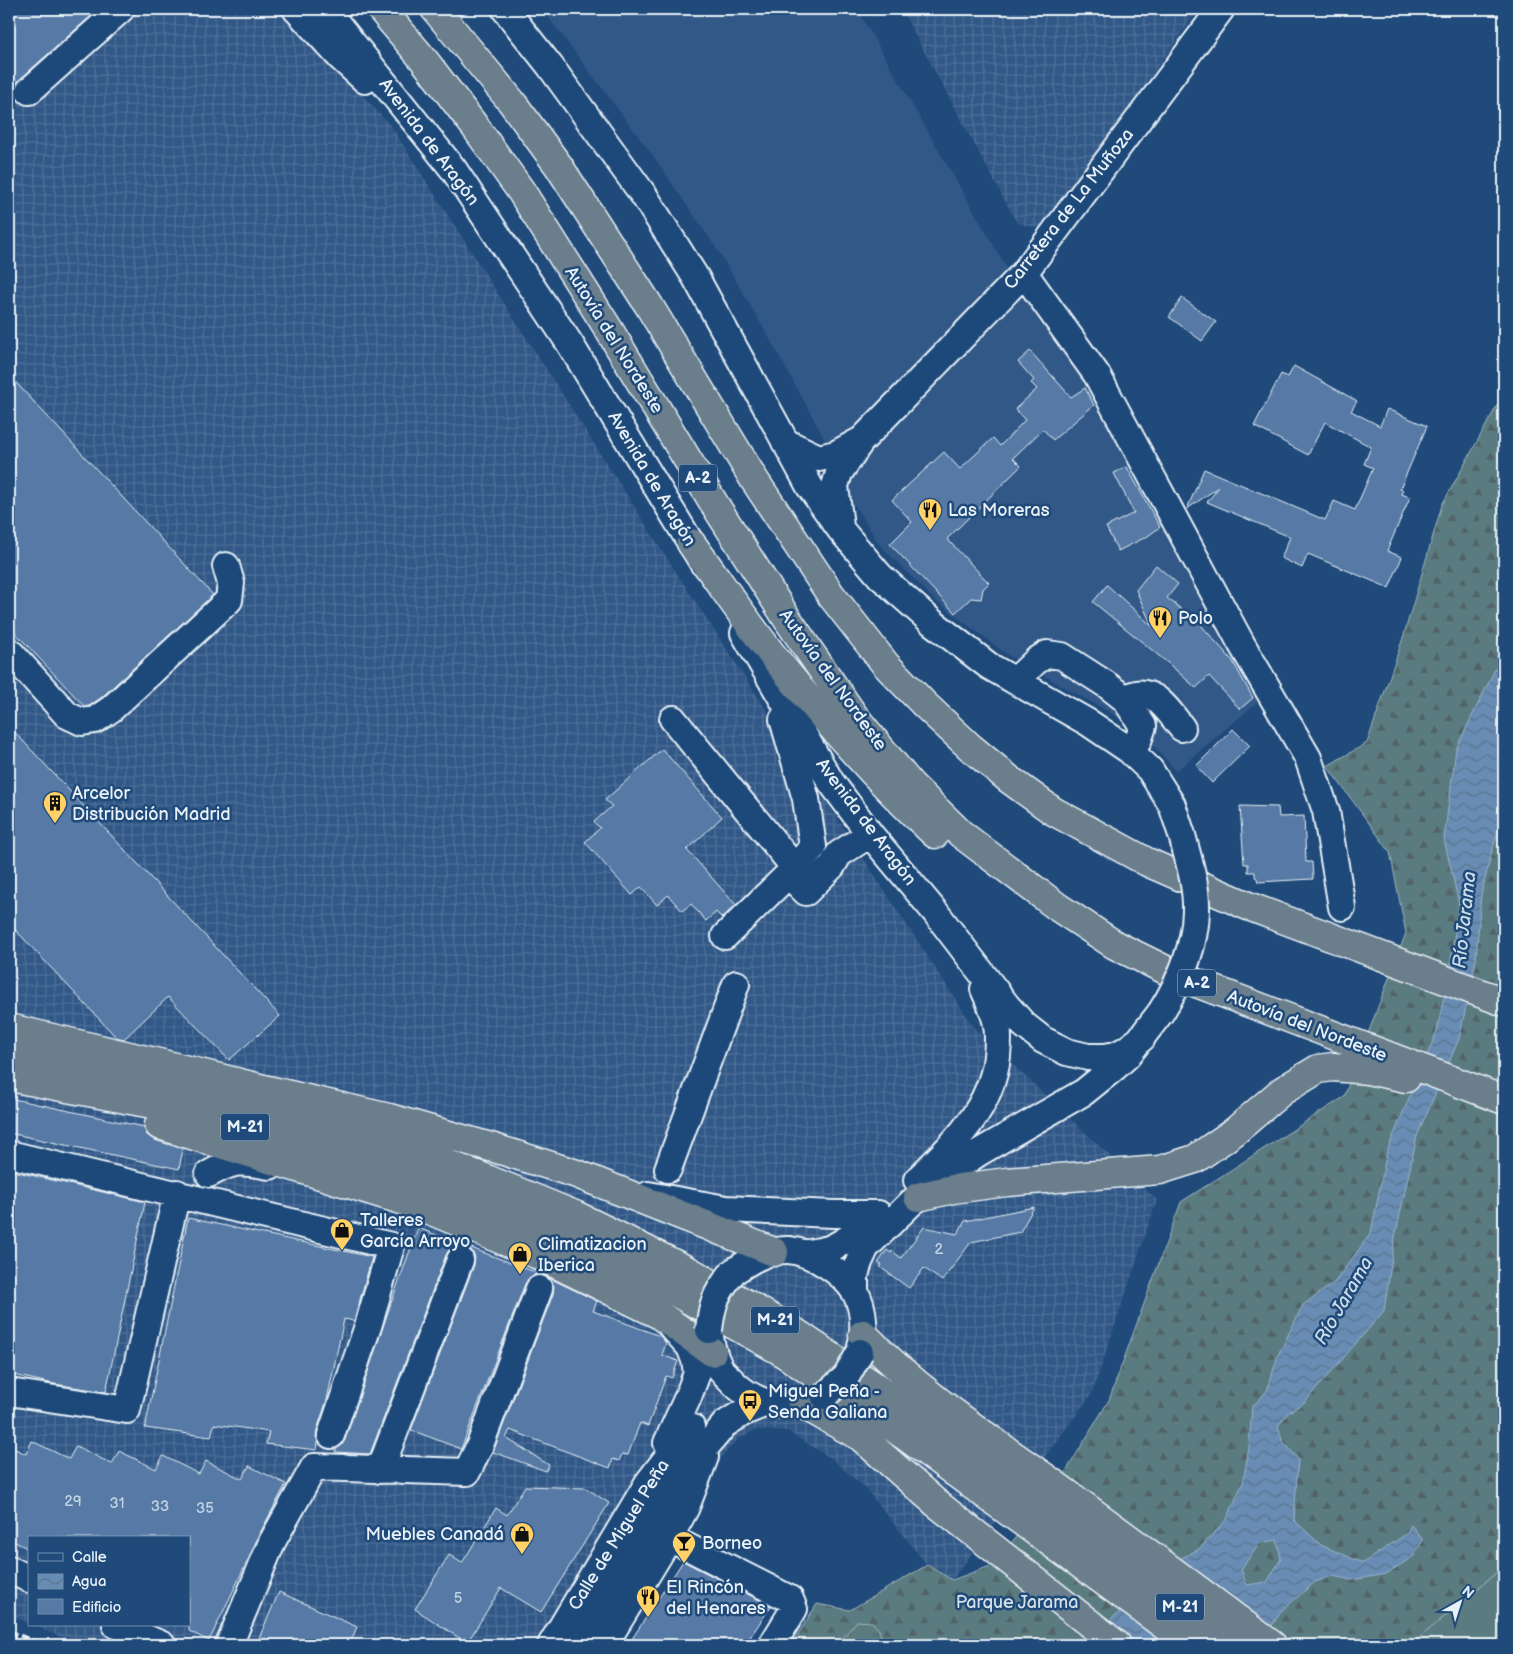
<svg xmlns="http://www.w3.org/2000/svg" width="1513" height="1654" font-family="'Balsamiq Sans',sans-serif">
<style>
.built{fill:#305887}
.industrial{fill:url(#industrial-grid)}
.grass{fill:#5a7b80;stroke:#a1b6bc}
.forest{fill:url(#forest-firs);stroke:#a1b6bc}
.park{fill:url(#park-tufts);stroke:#a1b6bc}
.water{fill:url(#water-waves);stroke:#9bb4cf;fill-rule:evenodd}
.building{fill:#567aa5;stroke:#e8f1f8}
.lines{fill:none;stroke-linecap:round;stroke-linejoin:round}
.minor-casing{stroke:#e8f1f8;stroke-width:30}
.highway-casing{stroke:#e8f1f8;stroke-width:31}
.minor{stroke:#1f4a7a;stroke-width:26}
.highway{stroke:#6b7e8b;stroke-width:28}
.rail{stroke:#e8f1f8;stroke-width:4;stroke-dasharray:8 4;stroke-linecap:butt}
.minor-bridge-casing{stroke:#e8f1f8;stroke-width:30;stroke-linecap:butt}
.minor-bridge{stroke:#1f4a7a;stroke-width:26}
.labels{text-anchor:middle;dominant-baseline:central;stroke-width:5;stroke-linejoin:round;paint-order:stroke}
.number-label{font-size:15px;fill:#c4d3e3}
.shield{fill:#1f4a7a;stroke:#acbfd2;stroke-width:1}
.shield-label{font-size:16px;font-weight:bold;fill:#e8f1f8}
.street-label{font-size:18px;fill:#e8f1f8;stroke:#1f4a7a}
.poi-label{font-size:18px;fill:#e8f1f8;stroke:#1f4a7a;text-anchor:start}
.park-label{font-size:18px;fill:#d3dfe6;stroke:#1f4a7a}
.water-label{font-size:19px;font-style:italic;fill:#ceddea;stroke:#1f4a7a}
</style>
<defs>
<pattern id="industrial-grid" width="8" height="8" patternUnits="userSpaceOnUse" patternTransform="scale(1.25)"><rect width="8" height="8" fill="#305887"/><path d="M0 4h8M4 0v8" fill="none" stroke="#4e7099"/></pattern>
<pattern id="forest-firs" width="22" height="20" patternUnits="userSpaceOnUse" patternTransform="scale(1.25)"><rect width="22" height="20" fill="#5a7b80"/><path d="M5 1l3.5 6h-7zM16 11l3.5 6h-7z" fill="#516468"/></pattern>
<pattern id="park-tufts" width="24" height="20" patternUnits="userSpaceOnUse" patternTransform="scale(1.25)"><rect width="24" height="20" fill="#5a7b80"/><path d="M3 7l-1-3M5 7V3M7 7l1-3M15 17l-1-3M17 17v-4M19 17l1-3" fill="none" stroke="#516468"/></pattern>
<pattern id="water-waves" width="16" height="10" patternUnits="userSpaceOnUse" patternTransform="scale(1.25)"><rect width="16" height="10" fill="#678cb3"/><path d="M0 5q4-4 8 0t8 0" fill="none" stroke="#5b748e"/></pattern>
</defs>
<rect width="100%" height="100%" fill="#1f4a7a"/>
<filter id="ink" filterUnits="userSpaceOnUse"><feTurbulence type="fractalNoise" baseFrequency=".02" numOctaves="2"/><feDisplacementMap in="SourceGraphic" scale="10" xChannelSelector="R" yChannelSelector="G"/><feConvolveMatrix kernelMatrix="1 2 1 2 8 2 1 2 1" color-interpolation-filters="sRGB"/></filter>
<g filter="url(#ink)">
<path class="built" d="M542,9H857L1008,270L1044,316L1097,404L1164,533L1260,700L1176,771L1142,733L1109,712L1009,656L936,601L878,543L843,486L822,434L767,334L720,254L654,157Z"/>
<path class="industrial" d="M9,9H282L391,126L665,555L975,1029L1157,1200L1092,1394L952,1580L927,1565L865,1488L832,1459L787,1431L755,1430L736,1441L723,1455L614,1645H79L33,1625H189V1538H29V1623L9,1615Z
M901,9H1199L1042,229L1017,223Z"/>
<path class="grass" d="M1483,9H1504V19Z
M1504,1566V1645H1411Z"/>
<path class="forest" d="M1504,393V1566L1411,1645H1177L1112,1619L1092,1645H791L817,1604L850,1610L927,1565L952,1580L993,1565L1012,1542L1065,1473L1109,1400L1181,1202L1344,1097L1406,933L1390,852L1327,766L1367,743L1403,638L1442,505Z"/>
<path class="park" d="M857,1621L872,1622L879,1630L883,1642L881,1645H837Z"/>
<path class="water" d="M1504,651V812L1492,851L1481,895L1476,960L1459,1039L1417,1136L1395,1237L1384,1311L1305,1402L1288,1413L1278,1426L1282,1440L1298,1459L1294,1520L1321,1545L1363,1563L1406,1534L1411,1525L1423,1540L1414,1556L1386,1574L1352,1580L1332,1576L1315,1582L1280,1612L1270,1629L1280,1645H1092L1112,1618L1162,1582L1172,1563L1199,1549L1227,1519L1243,1482L1249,1448L1252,1407L1267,1391L1278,1355L1303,1305L1334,1283L1371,1233L1387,1151L1437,1031L1450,967L1459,904L1444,839L1456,749ZM1277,1540L1281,1559L1267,1582L1247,1585L1241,1569L1260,1543Z"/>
<path class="building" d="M9,9H99L19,80L15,90L9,95Z
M1182,298L1216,322L1202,341L1169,317Z
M1030,351L1071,397L1085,388L1094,405L1053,440L1043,429L1013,458L1021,466L947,539L989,583L983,589L981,599L971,598L955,613L890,544L912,522L892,500L944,452L960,469L993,438L1000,446L1025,420L1015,409L1037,389L1031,383L1034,380L1018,362Z
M1294,366L1357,401L1351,411L1380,426L1387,409L1427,426L1400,489L1403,490L1401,494L1410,497L1387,551L1402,557L1389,588L1308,554L1302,568L1281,558L1290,537L1207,502L1219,487L1187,509L1204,469L1325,520L1334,501L1355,510L1373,468L1364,464L1371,447L1325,422L1308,455L1254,426L1281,374L1288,377Z
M9,375L213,595L102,697L89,706H84L9,626Z
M1127,467L1160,527L1148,536L1118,551L1106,527L1134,513L1114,473Z
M1156,565L1178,584L1167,598L1200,624L1232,660L1253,698L1240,709L1209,676L1196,688L1169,664L1093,602L1107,585L1152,626L1136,590Z
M9,726L280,1016L229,1060L168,997L124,1039L116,1037L9,923Z
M1233,729L1250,746L1212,783L1196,766Z
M662,749L722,817L687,850L736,905L722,918L716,912L706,921L691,904L682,911L668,895L657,905L641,887L632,895L585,842L600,828L594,822L612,806L605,800Z
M1240,806L1278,807L1279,817L1304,816L1306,862H1312L1313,879L1258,882L1257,878L1255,877V872H1248V864H1244Z
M9,1098L144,1127L147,1135L154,1140L183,1149L179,1169L9,1133Z
M9,1170L145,1202L106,1392L54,1384L9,1374Z
M1034,1207L1020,1232L971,1242L942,1281L924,1268L909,1288L880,1267L882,1265L878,1263L887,1250L891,1253L892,1251L901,1258L924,1227L957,1234L965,1221Z
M188,1218L372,1257L354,1321L344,1319L327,1400L317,1430L316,1437L318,1442L317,1450L266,1444L269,1432L214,1424L211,1437L145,1428Z
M418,1228L543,1275L536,1274L530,1277L525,1284L461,1449L411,1430L474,1265L475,1257L472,1251L466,1246L457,1245L450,1249L446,1255L370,1454L335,1452L337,1448L341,1446L345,1440L390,1306Z
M547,1277L597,1301L593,1311L660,1336L666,1343L662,1355L678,1361L672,1378L666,1376L648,1426L640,1423L628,1455L622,1454L619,1461L613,1459L610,1468L510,1430L506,1438L549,1465L546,1471L493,1452L553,1294L554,1286L551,1280Z
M32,1441L69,1459L76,1446L112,1464L119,1451L156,1469L163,1456L199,1474L206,1461L242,1479L249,1466L286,1484L259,1535L248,1560L209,1641L189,1631V1538H29V1549L9,1539V1446L26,1454Z
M525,1486L586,1488L609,1503L541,1612L501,1588L467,1643L415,1609L449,1555L462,1563L496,1508L507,1515Z
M683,1561L771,1606L745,1645H628Z
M279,1592L357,1627L349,1645H256Z"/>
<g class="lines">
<g class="minor-casing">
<path id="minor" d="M296,9L341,58L365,80
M325,9L454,170L570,344L703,563
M505,9L550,66L645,197L696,278L810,487L840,529L880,576L933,623L989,666L1089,723L1129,750L1150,770L1172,805L1182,835
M29,91L121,9
M1024,273L1097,375L1241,643L1308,758L1326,811L1342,907
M785,442L819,458L836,454L860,441
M840,526L835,486L839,473L861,441L1024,273L1221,9
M744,633L831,782L870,834L936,913L1007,1006L1024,1025L1043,1040L1067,1052L1088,1057H1105L1116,1055L1126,1050L1142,1038
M9,651L67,715L82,722L95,720L111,709L229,600L231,583L226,566
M1015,681L1036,661L1047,654L1062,656L1107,685L1125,699L1143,726L1138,741L1129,750
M1125,699C1151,682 1167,709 1182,728
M673,719L795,868
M789,875L806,892L832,866L839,854L870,834
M725,936L795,868L813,847L806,799L783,719
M9,1154L391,1246L369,1323L331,1435
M668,1169L736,984
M209,1174C236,1159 240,1161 270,1166
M917,1180C952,1146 992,1108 997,1056C998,1046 999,1036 997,1025C995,1013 989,1001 984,989
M648,1195L726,1209L833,1214H878
M805,1254C813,1252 822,1251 829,1249C848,1241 863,1227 878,1214
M733,1272C749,1261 768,1249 789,1250C811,1252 843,1272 855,1292C865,1309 865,1333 860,1352
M855,1292V1275L859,1262L866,1247L911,1203L950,1172L978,1153L1084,1092L1115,1067L1127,1056L1161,1012
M709,1331C711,1344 713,1356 720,1368C722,1372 727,1376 730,1379C754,1406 790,1412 822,1397
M9,1392L127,1410L177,1193
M667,1443L688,1397L697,1373L695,1360L690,1347L671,1326
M380,1470L460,1260
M668,1540L682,1544L790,1599L794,1609L772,1645
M9,1569L29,1579
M116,1625L162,1645
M229,1645L272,1542L314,1467L467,1472L480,1445L539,1289
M551,1645L648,1483L691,1427
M578,1645L668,1492L725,1424L744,1412L766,1403
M604,1645L668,1540L686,1507L705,1457"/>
</g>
<g class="highway-casing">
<path id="highway" d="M381,9L424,60L476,128L521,191L606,325L715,505L788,620L854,716L910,784L961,834L1059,908L1115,945L1178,976L1504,1100
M435,9L511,101L558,165L648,304L755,481L831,595L886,665L925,705L970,747L1010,780L1053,811L1147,862L1248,906L1504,1002
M691,543C719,581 745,620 774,657C824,719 876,780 935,834
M9,1028L159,1063L264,1089L389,1118L494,1148L577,1174L774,1252
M9,1048L154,1081L382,1140L482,1177L575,1215L689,1271L792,1330L917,1415L1231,1645
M9,1077L152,1104L254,1130L374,1164L474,1201L567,1239L677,1293L779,1350L905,1436L1191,1645
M159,1125L417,1205L536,1254L658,1314L712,1352
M918,1197L953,1189L1007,1182L1160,1170L1195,1159L1234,1132L1282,1091L1318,1069L1333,1067L1368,1070L1406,1078
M863,1334C917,1391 983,1434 1047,1479C1123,1534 1197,1589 1272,1645
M802,1404L861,1437L936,1503L1117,1645"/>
</g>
<use href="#minor" class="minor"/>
<use href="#highway" class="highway"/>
<path class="rail" d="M9,1631L43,1645"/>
<g class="minor-bridge-casing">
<path id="minor-bridge" d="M1161,1012C1180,982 1195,947 1196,911C1197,885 1188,859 1182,835
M709,1330C712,1303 716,1293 733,1272
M824,1396L846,1377L860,1352"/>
</g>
<use href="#minor-bridge" class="minor-bridge"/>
</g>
</g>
<defs>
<g id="restaurant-pin" transform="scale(1.25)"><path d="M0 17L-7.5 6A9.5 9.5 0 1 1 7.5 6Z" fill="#ffd166" stroke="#1f4a7a"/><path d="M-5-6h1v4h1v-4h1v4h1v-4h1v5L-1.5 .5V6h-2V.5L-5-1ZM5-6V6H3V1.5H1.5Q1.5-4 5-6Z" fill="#111"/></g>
<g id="building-pin" transform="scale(1.25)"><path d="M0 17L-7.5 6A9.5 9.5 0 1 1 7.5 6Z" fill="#ffd166" stroke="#1f4a7a"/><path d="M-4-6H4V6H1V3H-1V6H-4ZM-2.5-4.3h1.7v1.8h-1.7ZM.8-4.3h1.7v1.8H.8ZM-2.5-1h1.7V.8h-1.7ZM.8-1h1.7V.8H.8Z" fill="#111"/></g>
<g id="shop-pin" transform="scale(1.25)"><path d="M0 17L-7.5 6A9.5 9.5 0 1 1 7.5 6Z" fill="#ffd166" stroke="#1f4a7a"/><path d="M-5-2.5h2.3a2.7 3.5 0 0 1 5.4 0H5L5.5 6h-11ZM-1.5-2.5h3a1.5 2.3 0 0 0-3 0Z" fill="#111"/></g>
<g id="bus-pin" transform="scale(1.25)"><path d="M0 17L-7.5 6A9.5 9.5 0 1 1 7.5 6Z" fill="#ffd166" stroke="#1f4a7a"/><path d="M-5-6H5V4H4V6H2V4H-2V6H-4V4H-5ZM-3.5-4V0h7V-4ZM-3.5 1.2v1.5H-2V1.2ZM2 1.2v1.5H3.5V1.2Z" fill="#111"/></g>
<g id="bar-pin" transform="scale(1.25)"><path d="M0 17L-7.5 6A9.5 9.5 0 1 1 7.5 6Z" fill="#ffd166" stroke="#1f4a7a"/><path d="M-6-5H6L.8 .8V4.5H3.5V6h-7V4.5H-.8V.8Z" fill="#111"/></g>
</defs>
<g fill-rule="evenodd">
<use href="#restaurant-pin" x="930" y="510"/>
<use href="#restaurant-pin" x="1160" y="618"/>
<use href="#building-pin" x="55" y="803"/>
<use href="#shop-pin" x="342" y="1230"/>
<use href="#shop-pin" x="520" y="1254"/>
<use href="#bus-pin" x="750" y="1401"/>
<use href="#shop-pin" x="522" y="1534"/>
<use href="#bar-pin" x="684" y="1543"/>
<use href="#restaurant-pin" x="648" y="1597"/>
</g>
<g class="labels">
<g class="number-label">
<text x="939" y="1249">2</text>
<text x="73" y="1501">29</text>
<text x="117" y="1503">31</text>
<text x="160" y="1506">33</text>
<text x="205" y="1508">35</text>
<text x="458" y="1598">5</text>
</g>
<g class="shield">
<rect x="679" y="464.5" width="38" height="27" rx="4"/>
<rect x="1178" y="969.5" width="38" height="27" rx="4"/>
<rect x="221" y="1113.5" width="48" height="27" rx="4"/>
<rect x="751" y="1306.5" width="48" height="27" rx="4"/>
<rect x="1156" y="1593.5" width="48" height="27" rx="4"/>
</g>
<g class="shield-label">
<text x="698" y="478">A-2</text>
<text x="1197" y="983">A-2</text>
<text x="245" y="1127">M-21</text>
<text x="775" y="1320">M-21</text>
<text x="1180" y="1607">M-21</text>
</g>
<g class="street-label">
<text transform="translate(429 142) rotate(53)">Avenida de Aragón</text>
<text transform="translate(1069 209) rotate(-52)">Carretera de La Muñoza</text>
<text transform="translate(614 340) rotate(58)">Autovía del Nordeste</text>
<text transform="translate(652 479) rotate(59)">Avenida de Aragón</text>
<text transform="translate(833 680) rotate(54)">Autovía del Nordeste</text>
<text transform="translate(866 822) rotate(53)">Avenida de Aragón</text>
<text transform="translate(1307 1026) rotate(21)">Autovía del Nordeste</text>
<text transform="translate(619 1535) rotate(-58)">Calle de Miguel Peña</text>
</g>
<g class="poi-label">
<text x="948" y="510">Las Moreras</text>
<text x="1178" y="618">Polo</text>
<text x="72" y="793">Arcelor<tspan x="72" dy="21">Distribución Madrid</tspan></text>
<text x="360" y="1220">Talleres<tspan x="360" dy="21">García Arroyo</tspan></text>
<text x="538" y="1244">Climatizacion<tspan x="538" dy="21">Iberica</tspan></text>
<text x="768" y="1391">Miguel Peña -<tspan x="768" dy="21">Senda Galiana</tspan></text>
<text x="504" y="1534" text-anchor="end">Muebles Canadá</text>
<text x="702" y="1543">Borneo</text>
<text x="666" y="1587">El Rincón<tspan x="666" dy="21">del Henares</tspan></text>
</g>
<g class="park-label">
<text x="1017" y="1602">Parque Jarama</text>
</g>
<g class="water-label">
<text transform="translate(1465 920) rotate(-84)">Río Jarama</text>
<text transform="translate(1344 1301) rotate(-60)">Río Jarama</text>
</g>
</g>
<rect width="1513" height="1654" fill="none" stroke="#1f4a7a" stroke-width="30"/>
<rect x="15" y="15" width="1483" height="1624" fill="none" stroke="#e8f1f8" stroke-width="2" filter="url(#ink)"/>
<rect x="28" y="1536" width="162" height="90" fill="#1f4a7a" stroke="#6f8dac"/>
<rect x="38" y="1553" width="25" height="8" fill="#1f4a7a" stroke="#6f8dac"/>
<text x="72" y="1562" font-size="15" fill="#e8f1f8">Calle</text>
<rect x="38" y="1574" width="25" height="15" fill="url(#water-waves)" stroke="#6f8dac"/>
<text x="72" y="1586" font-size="15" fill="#e8f1f8">Agua</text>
<rect x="38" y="1599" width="25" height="15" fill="#567aa5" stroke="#6f8dac"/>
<text x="72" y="1612" font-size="15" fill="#e8f1f8">Edificio</text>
<g transform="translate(1460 1602) rotate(39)" stroke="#1f4a7a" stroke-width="4" paint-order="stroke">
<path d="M0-4L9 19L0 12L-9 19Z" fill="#e8f1f8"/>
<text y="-8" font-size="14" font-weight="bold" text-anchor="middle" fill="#e8f1f8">N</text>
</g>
</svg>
